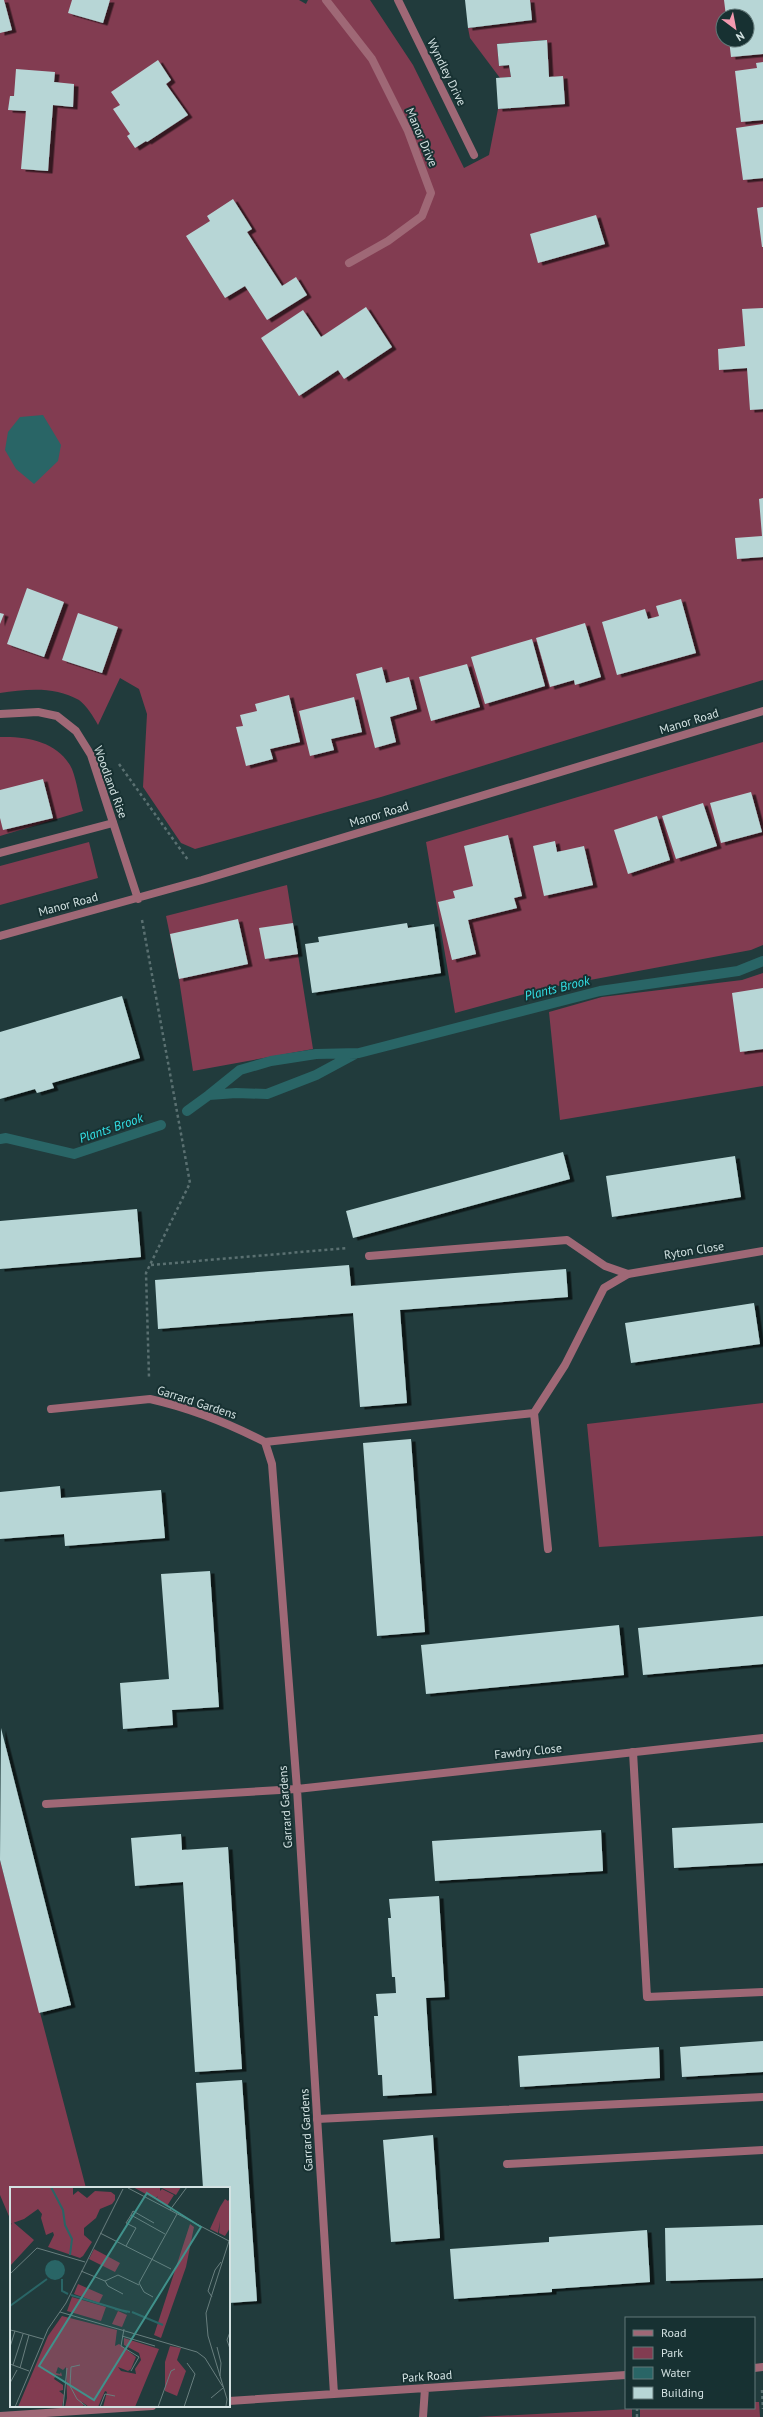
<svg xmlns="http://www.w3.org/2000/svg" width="763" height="2417" font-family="'PT Sans',sans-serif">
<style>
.green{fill:#823c51;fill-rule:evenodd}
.water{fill:#296566}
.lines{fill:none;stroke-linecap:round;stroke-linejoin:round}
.stream{stroke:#296566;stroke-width:10}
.building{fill:#b7d6d6;filter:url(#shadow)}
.path{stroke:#5a7071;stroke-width:2.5;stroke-dasharray:3 3;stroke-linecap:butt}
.service{stroke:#9f6876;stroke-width:8}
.minor{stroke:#9f6876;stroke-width:8}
.labels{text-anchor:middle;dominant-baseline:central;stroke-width:4;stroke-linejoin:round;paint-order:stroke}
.street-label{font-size:12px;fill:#d3e2e2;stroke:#173132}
.water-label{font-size:13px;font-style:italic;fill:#33e1e6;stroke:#173132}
.inset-river{fill:none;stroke:#296566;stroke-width:2}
.inset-road{fill:none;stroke:#687e7e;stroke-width:1}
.view{fill:#40918b;fill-opacity:0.15;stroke:#40918b;stroke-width:2}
.inset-edge{fill:none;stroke:#d3e2e2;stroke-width:2}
</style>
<defs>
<filter id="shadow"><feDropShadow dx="4.5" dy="2.5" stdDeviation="0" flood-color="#0009"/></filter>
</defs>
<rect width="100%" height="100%" fill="#213b3c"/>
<path class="green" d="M0,0H299L306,4L308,0H370L413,65L464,168L489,155L498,109L565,104L549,77L546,40L497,44L499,66L509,65L511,77L500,78L470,38L468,28L532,20L530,0H763V680L381,797L195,849L181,843L143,787L147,714L139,689L120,678L98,725C93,716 87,706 79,700C55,686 26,689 0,693ZM723,16H747V40H723Z
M0,737C28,736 59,742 72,769C77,782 79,798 83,811L0,836Z
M763,742V945L751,950L547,988L455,1013L426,842Z
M89,842L98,878L0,905V866Z
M287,885L313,1049L193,1071L179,979L166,916Z
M763,973V1086L560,1120L549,1012L602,997L742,980Z
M763,1403V1536L599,1547L587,1424Z
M0,1860L86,2188H11V2221L0,2195Z
M754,2402H759L760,2417H640V2408H754Z
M632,2409V2417H477Z"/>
<path class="water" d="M43,415L61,445L58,461L34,484L16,469L5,450L8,432L20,417Z"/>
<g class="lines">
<path class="stream" d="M209,1095L240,1070L271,1061L316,1054L359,1053L600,991L738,971L763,961
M187,1111L209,1095L236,1093L267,1094L316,1075L355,1054
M0,1139L6,1138L74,1154L161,1125"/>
</g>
<path class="building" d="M0,0H4L12,30L0,33Z
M72,0H110L103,23L68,13Z
M465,0H530L532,20L468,28Z
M724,0H763V54L731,57L729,40H747V16H726Z
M547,40L549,77L563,76L565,104L498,109L496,78L511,77L509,65L499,66L497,44Z
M158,60L171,80L166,84L188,115L147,142L146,141L135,148L127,136L130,134L113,109L120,105L111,92Z
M763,62V120L741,122L735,71L757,68L756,63Z
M16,69L55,72L54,82L74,84L73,107L53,105L48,171L21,169L26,111L8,110L10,96H14Z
M763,124V178L743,180L736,128Z
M233,199L252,229L247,232L282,286L296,277L307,295L267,320L245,286L225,298L186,236L210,221L207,216Z
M763,207V247H762L757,208Z
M596,215L605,244L538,263L530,234Z
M366,307L392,347L344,379L338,370L299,396L261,338L303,310L321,337Z
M763,308V409L750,410L747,368L719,370L718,349L745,346L742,309Z
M763,498V557L737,559L735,538L762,536L759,499Z
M27,588L64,602L44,657L7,644Z
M681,599L696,653L617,675L602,622L645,609L648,619L659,616L656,606Z
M0,613L4,614L0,624Z
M78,613L118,627L102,673L62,660Z
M585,623L601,677L575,685L574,680L550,687L536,638Z
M532,639L545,686L485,704L471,657Z
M467,664L480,707L431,721L419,677Z
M382,667L386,683L409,677L417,709L390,717L396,742L375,748L356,674Z
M289,695L300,742L270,749L273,759L246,766L236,727L243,726L240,715L257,711L255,704Z
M354,697L362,732L331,739L334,750L310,756L299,711Z
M43,779L53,818L3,830L0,818V790Z
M751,792L762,832L721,843L710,803Z
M703,803L717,846L676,859L662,816Z
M657,816L670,860L628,874L614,830Z
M508,835L522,896L514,898L517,908L468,920L476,954L452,960L438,902L455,898L453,891L473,886L464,846Z
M555,841L557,852L584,846L593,885L544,896L533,846Z
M238,919L248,964L179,979L170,934Z
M293,923L298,954L265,959L259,928Z
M407,923L408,928L434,924L441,973L312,993L305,944L319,942L318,937Z
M763,988V1049L740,1052L732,993Z
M122,996L140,1058L52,1083L54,1088L37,1093L35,1089L0,1099V1032Z
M563,1152L570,1179L353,1238L346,1211Z
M735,1156L741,1197L612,1217L606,1176Z
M137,1209L141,1257L0,1269V1221Z
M349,1265L351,1286L566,1269L568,1297L400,1310L407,1403L360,1407L353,1313L158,1329L155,1280Z
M754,1303L760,1344L631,1363L625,1323Z
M411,1439L425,1632L377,1636L363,1443Z
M60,1486L61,1498L161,1490L165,1538L65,1546L64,1534L0,1539V1492Z
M210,1571L219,1707L172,1710L173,1725L123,1729L120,1683L169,1679L161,1574Z
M763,1616V1664L643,1675L638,1628Z
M619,1625L624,1675L426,1694L421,1645Z
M1,1728L71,2005L39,2013L0,1860Z
M763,1823V1863L674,1868L672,1828Z
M601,1830L603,1871L435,1881L432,1841Z
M181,1834L182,1850L228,1847L242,2069L195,2072L183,1882L135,1886L131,1838Z
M439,1896L445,1997L426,1998L432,2093L383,2096L382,2075H378L374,2016H378L376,1994L396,1993L395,1977H392L388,1918H391L389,1899Z
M763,2041V2072L682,2077L680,2047Z
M659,2047L660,2078L520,2087L518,2056Z
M242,2080L257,2301L229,2303V2188H203L196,2083Z
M433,2135L440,2238L391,2242L383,2140Z
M763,2225V2278L666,2281L665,2228Z
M647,2230L650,2282L552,2289V2292L454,2299L450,2249L549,2242V2237Z"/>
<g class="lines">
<path class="path" d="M119,764L188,860
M142,920L190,1183L146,1273L149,1377
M151,1265L348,1248
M762,2390L763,2409
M637,2408V2417"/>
<path class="service" d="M0,853L113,823
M534,1413L548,1549
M265,1442L534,1413L565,1365L604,1288L628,1274L605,1266L567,1240L369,1256
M633,1752L647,1997L763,1992
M46,1804L297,1789
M317,2119L763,2097
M507,2164L763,2150"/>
<path class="minor" d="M326,0L372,59L408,131L431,193L422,216L388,241L349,263
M398,0L474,155
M0,714L38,712L57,716L76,731L91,755L138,899
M0,936L202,880L763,711
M628,1274L763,1251
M51,1409L150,1399C190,1408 228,1423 265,1442L272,1464L297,1789L334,2394
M297,1789L763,1738
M754,2368L763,2367
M229,2401L626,2375
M0,2416L152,2406
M423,2417L425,2388"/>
</g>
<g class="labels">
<g class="street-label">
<text transform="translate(447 72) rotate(64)">Wyndley Drive</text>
<text transform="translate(422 137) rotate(67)">Manor Drive</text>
<text transform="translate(689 721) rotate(-17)">Manor Road</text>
<text transform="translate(111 782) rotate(70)">Woodland Rise</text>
<text transform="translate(379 814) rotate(-17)">Manor Road</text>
<text transform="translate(68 904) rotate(-15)">Manor Road</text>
<text transform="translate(694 1250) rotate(-9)">Ryton Close</text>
<text transform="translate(197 1402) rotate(18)">Garrard Gardens</text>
<text transform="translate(528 1751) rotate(-6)">Fawdry Close</text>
<text transform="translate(285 1807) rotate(-94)">Garrard Gardens</text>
<text transform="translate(306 2130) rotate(-93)">Garrard Gardens</text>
<text transform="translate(427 2376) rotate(-4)">Park Road</text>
</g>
<g class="water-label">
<text transform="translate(557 988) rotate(-14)">Plants Brook</text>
<text transform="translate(111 1128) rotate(-19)">Plants Brook</text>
</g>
</g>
<g transform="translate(10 2187)">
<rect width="220" height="220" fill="#213b3c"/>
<path d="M0,0H63V8L68,4L77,11L85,4L101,5L105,8V13L102,17L90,22L86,31L74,41V48L82,55L73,69L70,71L38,60L44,48L43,45L36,48L31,31L32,27L28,22L14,32L0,37ZM123,0H171L166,8L150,0V4L152,2L164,8L157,19L146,13L148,9L145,12ZM220,11V41L215,49L209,46L210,34L208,46L200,42L210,20L215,12L218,14ZM3,35L24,53L0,79V39ZM180,37L184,40L176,80L151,151L144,148ZM84,62L110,76L105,85L79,72ZM68,97L93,108L89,116L64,107ZM62,110L96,120L91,134L57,124ZM108,124L117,128L112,140L102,137ZM52,129L107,143L105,159L109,157L126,170L121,182L118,184L108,180L111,184L126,187L125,182L131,173L129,166L114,158V151L149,162L125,220H93L97,205L95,204L88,220H79L72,215L74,220H55L57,211L56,180L53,183L48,180L46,186L50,187L51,185L52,189L46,188L44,192L53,198V203L49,204L54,208L52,220H8L38,149ZM160,159L171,161L167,173L176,184L167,209L155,204V175Z" fill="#823c51"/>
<path d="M35 83a10 10 0 1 1 20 0a10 10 0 1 1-20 0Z" fill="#296566"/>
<path class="inset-river" d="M41,0L53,23L55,38L62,52L60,68M52,92V104L58,107M61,108L117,125M0,119L37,92M105,122L120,125M122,125L153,138"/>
<path class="inset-road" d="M118,1L219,54M160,23L177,0M121,28L123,24L144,36M90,46L161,82M116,59L126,41L116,36L121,28L155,47M71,84L95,94M0,87L27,61L75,75M113,107L98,99L95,94L108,88L129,98M143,110L134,105L129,96L167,27M202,110L198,104L205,83L211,75M50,125L187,165L195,171L213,200M114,142L111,159L129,170L121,184M0,143L5,144L0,160M5,144L33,152M220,145L217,153L220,162M112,149L145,159M207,160L211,176L210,189M0,177L19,184M3,178L13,147M70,178L61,180L60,199L67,212L77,220M10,181L19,148M0,196L7,183M201,211L213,201M216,219L217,212L198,149L196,126L220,51M5,220L38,142L56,116L113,2M53,220L57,181M90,220L95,207L105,209M148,220L161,184L165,182M174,220L185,187L177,176"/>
<path class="view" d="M137,6L191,40L84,213L29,179Z"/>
<rect width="220" height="220" class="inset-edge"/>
</g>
<rect x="625" y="2317" width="130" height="92" fill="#173132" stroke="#627878"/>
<rect x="633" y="2330" width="20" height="6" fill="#9f6876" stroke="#627878"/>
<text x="661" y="2337" font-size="12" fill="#d3e2e2">Road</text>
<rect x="633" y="2347" width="20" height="12" fill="#823c51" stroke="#627878"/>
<text x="661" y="2357" font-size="12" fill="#d3e2e2">Park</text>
<rect x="633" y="2367" width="20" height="12" fill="#296566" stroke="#627878"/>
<text x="661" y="2377" font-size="12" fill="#d3e2e2">Water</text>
<rect x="633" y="2387" width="20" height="12" fill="#b7d6d6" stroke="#627878"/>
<text x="661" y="2397" font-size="12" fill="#d3e2e2">Building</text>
<g transform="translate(735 28) rotate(148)"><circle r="19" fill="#173132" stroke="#627878"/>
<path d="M0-3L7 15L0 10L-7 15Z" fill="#f29ab0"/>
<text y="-6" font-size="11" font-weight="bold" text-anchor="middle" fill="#d3e2e2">N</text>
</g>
</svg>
